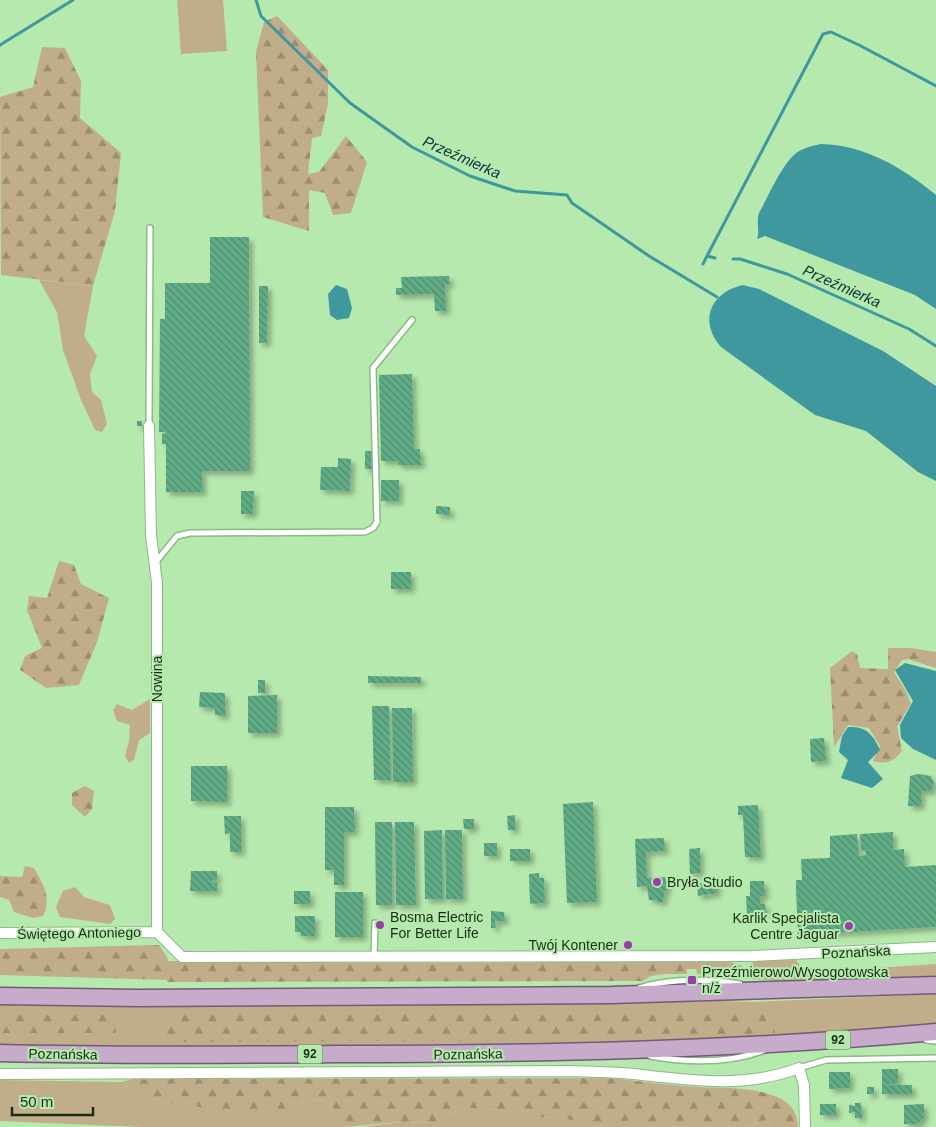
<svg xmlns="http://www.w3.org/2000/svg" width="936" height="1127" font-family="Arial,sans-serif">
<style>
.green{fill:#c2ad8a}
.forest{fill:url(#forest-firs)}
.water{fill:#3e989e}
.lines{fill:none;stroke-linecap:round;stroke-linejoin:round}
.stream{stroke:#3e989e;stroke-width:3}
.building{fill:url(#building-back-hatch);filter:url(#shadow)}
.service-casing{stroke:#8abb82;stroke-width:8}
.minor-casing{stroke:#8abb82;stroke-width:12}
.primary-casing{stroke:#715a76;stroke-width:19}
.service{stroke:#fff;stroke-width:5}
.minor{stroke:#fff;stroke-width:10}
.primary{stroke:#c7abcb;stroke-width:16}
.poi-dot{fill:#9a3faa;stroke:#b6e9ae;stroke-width:2}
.labels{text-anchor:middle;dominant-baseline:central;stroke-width:4;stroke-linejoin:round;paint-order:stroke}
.shield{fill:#b6e9ae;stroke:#486544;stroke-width:1}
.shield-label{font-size:12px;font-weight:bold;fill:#192d16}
.street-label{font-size:14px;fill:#192d16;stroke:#b6e9ae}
.poi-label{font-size:14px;fill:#192d16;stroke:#b6e9ae;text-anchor:start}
.water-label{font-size:15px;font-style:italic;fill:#063335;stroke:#b6e9ae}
</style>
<defs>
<pattern id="forest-firs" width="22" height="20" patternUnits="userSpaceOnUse" patternTransform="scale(1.25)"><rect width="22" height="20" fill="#c2ad8a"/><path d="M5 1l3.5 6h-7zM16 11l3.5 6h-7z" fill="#9d8d70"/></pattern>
<pattern id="building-back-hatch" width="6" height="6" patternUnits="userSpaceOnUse" patternTransform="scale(1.25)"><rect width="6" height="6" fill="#60ac87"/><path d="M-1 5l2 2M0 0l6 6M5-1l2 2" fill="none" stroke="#4e8c6d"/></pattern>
<filter id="shadow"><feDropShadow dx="4" dy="4" stdDeviation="2.5" flood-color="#0004"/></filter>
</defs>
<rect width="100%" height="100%" fill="#b6e9ae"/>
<path class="green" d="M177,0H223L227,51L181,54Z
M39,280L93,286L84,336L97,356L90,374L92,392L101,400L107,424L102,432L95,430L81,400L63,350L57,312Z
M150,699V733L139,740L134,760L129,763L125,756L129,741L130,725L117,721L113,710L117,704L132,710Z
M75,887L84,897L110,905L115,919L110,924L60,917L56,907L63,891Z
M796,960L802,968L890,967L936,964V976L773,980L726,978L745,968L752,969L753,961Z
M936,994V1023C625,1053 312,1047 0,1048V1001L708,1000L750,1002Z
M0,1080L122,1082V1085L142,1092L149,1098L178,1105L238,1109L297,1108L305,1099C332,1098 332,1108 345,1127H142L0,1121Z
M466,1108L498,1110L536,1118L560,1117L595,1127H362L401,1122L435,1123L447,1115Z
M636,1117L643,1120V1127H610Z
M764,1120L770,1123L769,1127H745Z"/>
<path class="forest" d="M277,16L328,70V104L321,136L312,138L308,174L319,172L346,136L367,162L351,213L333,215L325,193L309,190V231L263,217L256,52L264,22Z
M42,47L65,48L81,81L80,118L121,153L115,211L93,286L1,275L0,97L33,87Z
M59,561L74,565L81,584L109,598L97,642L79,685L46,688L20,670L25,656L42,648L27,610L29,596L47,598Z
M888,648H911L936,652V668L908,659L902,660L894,672L906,691L911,703L897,727L902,751C894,761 887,765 873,761L880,746L869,728L848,725L834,747L830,668L852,651L857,654L860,668L888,669Z
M85,786L94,791L92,809L85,817L72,805V793Z
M25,866L34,868C43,883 52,899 43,916L33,918L14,912L9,900L0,897V876L22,877Z
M159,945L167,957L168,961L452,963L725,960L742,966L723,976L697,974L696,969H687V974H665L651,976L643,981L167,982V980L0,975V949Z
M754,1010L775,1012V1033L605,1040L166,1042C163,1032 161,1019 166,1011Z
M0,1015H115L116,1033H0Z
M610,1078C639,1081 669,1085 698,1087C726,1089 798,1083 798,1127H769L770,1123L764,1120L745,1127H643V1120L636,1117L610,1127H595L560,1117L536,1118L498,1110L466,1108L447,1115L435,1123L401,1122L345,1127C332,1108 332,1098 305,1099L297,1108L282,1112L211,1108L178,1105L149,1098L142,1092L122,1085V1082L133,1079Z"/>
<path class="water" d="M821,144C865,145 903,168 936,195V309L915,295L765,236L757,239C760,230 756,223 759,213C768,197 781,166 795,154C802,148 812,146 821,144Z
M336,285L347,289L352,308L349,318L337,320L330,315L328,294Z
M743,285L759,289L883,351L936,386V481L918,472L866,431L815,415L721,347C698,321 711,292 743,285Z
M905,663L936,671V760L913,749L901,738L900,725L913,701L895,670Z
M848,727C866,726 873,734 880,750L868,762L883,779L872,788L841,778L848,760L839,752L842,736Z"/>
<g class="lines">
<path class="stream" d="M256,0L261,16L350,103L412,147L470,176L515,191L567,195L572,203L649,256L717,297
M0,45L73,0
M707,256L823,34L831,32L859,45L936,86
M733,259H740L787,274L909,329L936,346
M703,264L707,256L715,258"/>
</g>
<path class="building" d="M210,237H249L250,471H202L203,492H166V444H162V434H166V432H159L160,319H165V283H210Z
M449,276L450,284H445L446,311H435L434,294L396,295V288H402L401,277Z
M259,286H268L267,343H259Z
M412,374L414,449H420L421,465H398V461H381L379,375Z
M137,421H142V426H137Z
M365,451H372V469H365Z
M338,458L351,459L350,491L320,490L321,467H338Z
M381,480H399V501H381Z
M241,491H254L253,514H241Z
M436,506L450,507V515L436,514Z
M391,572H411V589H391Z
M368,676L421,677V683H368Z
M258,680H265V693H258Z
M200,692L225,693V716L215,715V708L199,707Z
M277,695V733H248V696Z
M372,706H389L391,780H374Z
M392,708H412L413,782H393Z
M824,738L826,761L811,762L810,739Z
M191,766H227V802L191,801Z
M918,774L931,776L934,783L931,791H921V806H908L910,776Z
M593,802L597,902L567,903L563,804Z
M758,805L761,857H745L743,815H738V806Z
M325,807H354L355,832H344V885H334V870H325Z
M515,815V830H508L507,816Z
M224,816H241V852H230V833L225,834Z
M463,819H474V829H464Z
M375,822H392V905H376Z
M395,822H414L416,905H396Z
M442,830L443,899H425L424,831Z
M445,830H462L463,899H446Z
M893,832V850L904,849L905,867L936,865V927L798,935L796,888V880H802L801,859L830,858V836L857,834L859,856L866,855L865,850L861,851L860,834Z
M664,838L665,851L646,852L647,878L665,877L667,882V890H665L663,902H657V900H649L647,886L637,887L635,839Z
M484,843H497V856H484Z
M700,848V873L690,874L689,849Z
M510,849H530V861H510Z
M191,871H217V880H212V883H217V891H190Z
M539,873V878H544L545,903L530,904L529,874Z
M716,878L717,893L698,896L697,883H704V879Z
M750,881H764L765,896H760V904H765L766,913L747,914L746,896H750Z
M294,891H310V904H294Z
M335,892H363V937H335Z
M491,911L504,912L505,921H495L496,928H491Z
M295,916H315V936H301V932H295Z
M882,1069H898V1083L886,1085H912V1094H882Z
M829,1072H850V1088L829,1089Z
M867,1087H874V1094H867Z
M855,1103H861L862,1118H855V1112L849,1113V1105L855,1106Z
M820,1104H836V1115H820Z
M924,1104V1118L917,1124H904V1105Z"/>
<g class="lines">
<g class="service-casing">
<path id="service" d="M149,426L150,228
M155,563L177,536L190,533L365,532L373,528L377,522L373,368L412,320
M374,956L375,923
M639,988C671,978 707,979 740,984
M926,1040L936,1041
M650,1056C689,1063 728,1064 765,1050
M799,1068L826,1060L936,1058"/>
</g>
<g class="minor-casing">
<path id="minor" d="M149,426L151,535L157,583V932
M157,932L182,957L752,956L936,947
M0,933L157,932
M0,1074L572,1071C592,1072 613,1072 633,1074C690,1080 744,1089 799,1068L804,1085L805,1127"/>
</g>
<g class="primary-casing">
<path id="primary" d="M0,996L138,998L611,995L936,985
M0,1053C113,1056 226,1055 339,1054C538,1054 737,1050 936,1032"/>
</g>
<use href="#service" class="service"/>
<use href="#minor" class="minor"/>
<use href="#primary" class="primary"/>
</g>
<g class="poi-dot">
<circle cx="657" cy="882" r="5"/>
<circle cx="380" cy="925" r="5"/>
<circle cx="849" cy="926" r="5"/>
<circle cx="628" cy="945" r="5"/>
<rect x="687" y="975" width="10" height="10" rx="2.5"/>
</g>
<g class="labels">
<g class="shield">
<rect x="825.5" y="1030.5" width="25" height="19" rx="4"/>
<rect x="297.5" y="1044.5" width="25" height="19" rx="4"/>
</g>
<g class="shield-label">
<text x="838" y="1040">92</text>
<text x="310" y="1054">92</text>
</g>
<g class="street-label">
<text transform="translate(157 679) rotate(-90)">Nowina</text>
<text transform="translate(79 933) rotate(-1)">Świętego Antoniego</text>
<text transform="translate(856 952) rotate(-3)">Poznańska</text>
<text transform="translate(63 1054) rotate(1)">Poznańska</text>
<text transform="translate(468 1054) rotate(-1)">Poznańska</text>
</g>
<g class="poi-label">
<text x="667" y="882">Bryła Studio</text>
<text x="390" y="917">Bosma Electric<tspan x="390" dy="16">For Better Life</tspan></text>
<text x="839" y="918" text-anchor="end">Karlik Specjalista<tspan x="839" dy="16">Centre Jaguar</tspan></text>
<text x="618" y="945" text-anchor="end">Twój Kontener</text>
<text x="702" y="972">Przeźmierowo/Wysogotowska<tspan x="702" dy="16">n/ż</tspan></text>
</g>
<g class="water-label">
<text transform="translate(462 157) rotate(24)">Przeźmierka</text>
<text transform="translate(842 286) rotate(24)">Przeźmierka</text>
</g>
</g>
<path d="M12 1107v8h81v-8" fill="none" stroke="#192d16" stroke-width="2.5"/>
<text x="20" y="1107" font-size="15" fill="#192d16" stroke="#b6e9ae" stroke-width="4" paint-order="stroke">50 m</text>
</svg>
